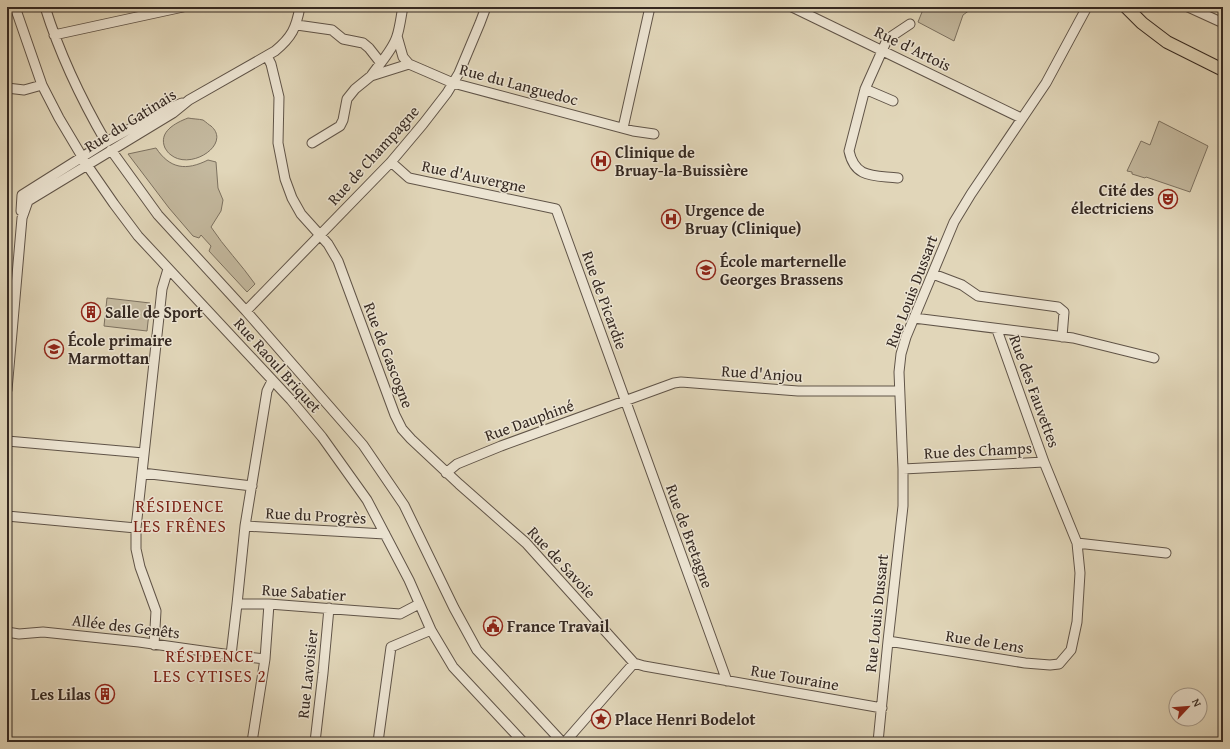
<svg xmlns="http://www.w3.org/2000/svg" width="1230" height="749" font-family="'Gentium Book Plus',serif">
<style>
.green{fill:#c4b99f;stroke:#7c7160}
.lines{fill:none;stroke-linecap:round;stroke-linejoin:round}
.minor-casing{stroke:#605448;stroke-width:11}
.major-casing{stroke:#352922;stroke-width:14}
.minor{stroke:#ece4d2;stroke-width:9}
.major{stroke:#e1d6b9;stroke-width:12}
.labels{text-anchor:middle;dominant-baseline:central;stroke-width:3;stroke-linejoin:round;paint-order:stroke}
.street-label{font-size:16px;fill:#352922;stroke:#ece4d2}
.poi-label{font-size:16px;font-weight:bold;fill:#352922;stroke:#ece4d2;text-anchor:start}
.neighbourhood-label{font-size:17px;letter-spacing:1px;fill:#7a1f14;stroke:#ece4d2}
</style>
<rect width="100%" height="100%" fill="#e1d6b9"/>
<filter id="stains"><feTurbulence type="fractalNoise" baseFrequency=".005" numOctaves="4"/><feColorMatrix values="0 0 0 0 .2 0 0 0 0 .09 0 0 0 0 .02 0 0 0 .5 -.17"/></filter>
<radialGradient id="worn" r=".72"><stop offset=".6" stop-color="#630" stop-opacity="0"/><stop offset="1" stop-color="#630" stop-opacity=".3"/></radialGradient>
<path class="green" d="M924,7H974L963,15L954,41L918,22Z
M188,118C193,119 199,119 203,120C206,122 209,125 211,126C232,144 191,171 171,155C168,153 167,151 165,148C158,132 175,123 188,118Z
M1159,121L1208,146L1190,192L1146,177L1145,178L1132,174V172L1127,171L1141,141L1150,145Z
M156,148C170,169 186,171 208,160L216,162L218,188L223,200L221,211L211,227C224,247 241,264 255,284L247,292L209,251L211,246L201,235L199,238L193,236L169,208L128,154Z
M107,298L150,303L147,331L104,326Z"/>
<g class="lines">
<g class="minor-casing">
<path id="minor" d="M15,7L42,85L59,118L87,165L114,204L138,236L291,400L322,437L367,500L409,580L431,630L453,667L523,742
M45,7C60,55 81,99 106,142
M792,7L1021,118
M1188,7L1223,23
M297,25L332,30L343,39L363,43L369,48L380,62
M54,35L183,7
M397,36L403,57L409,64L453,83L633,131L654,134
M267,56L271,64L279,97L278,143L285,179L292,198L301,214L328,244L338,261L395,415L402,429L411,439L459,484L526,543L634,663L644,666L882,708
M371,76C379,64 393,50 397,36C400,27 401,16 403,7
M7,88L24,90L42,85
M865,89L849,151C855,179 874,175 898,178
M893,101L865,89L886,42L889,38L910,24
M623,128L650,7
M312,143L340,126L343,120L347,99L355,89L371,76L409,64
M111,150L158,215L246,311L363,445L404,505L454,608L477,650L562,742
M391,162L409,178L556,209L727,681
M21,211L22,195L106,142L162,111L182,103
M933,274L962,285L978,296L1058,307L1064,312L1062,337
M246,311L391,162L423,124L447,93L459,73L480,23L486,7
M914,318L1073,338L1154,358
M997,330L1044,462
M7,390L22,218L28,201L173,113L189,100L275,51C292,37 296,28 300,7
M7,441L144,453
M903,469L1044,462L1077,543L1166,553
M142,473L252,486
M446,473L457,464L501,446L674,383L681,382L798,391H899
M7,516L136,528
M245,526L385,534
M237,604L245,526L267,391L272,381
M7,632L19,634L43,632L139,642L231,655L265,659
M888,641L1025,663L1050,665L1059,664L1071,650L1077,622L1080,573L1077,543
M154,645L156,611L140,567L136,549V528L162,289L168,269
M231,655L237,604H269L400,614L419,604
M252,742L265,659L269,604
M315,742L323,673L329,608
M378,742L391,647L431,630
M565,742L634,663
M878,742L888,641L903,506V469L899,372L901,354L906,337L954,222L971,194L1046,83L1087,7"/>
</g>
<g class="major-casing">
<path id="major" d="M1126,7L1142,23L1167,42L1223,70"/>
</g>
<use href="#minor" class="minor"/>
<use href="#major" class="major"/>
</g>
<defs>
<g id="hospital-ring" transform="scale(1)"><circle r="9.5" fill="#ece4d2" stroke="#8f2418" stroke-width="1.5"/><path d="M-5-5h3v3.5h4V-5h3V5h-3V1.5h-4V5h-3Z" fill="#8f2418"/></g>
<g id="theatre-ring" transform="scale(1)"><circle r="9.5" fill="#ece4d2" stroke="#8f2418" stroke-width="1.5"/><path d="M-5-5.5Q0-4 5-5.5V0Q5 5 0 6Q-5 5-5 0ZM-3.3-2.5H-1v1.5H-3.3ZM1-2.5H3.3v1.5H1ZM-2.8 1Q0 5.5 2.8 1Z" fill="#8f2418"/></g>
<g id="school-ring" transform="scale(1)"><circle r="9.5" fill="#ece4d2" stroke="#8f2418" stroke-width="1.5"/><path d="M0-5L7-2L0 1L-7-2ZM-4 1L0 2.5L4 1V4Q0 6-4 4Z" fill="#8f2418"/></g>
<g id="building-ring" transform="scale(1)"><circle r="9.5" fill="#ece4d2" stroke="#8f2418" stroke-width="1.5"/><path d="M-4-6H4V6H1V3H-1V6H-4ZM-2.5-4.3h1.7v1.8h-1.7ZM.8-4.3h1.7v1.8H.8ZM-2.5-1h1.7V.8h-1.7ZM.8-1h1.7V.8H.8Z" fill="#8f2418"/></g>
<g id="civic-ring" transform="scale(1)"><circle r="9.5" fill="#ece4d2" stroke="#8f2418" stroke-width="1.5"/><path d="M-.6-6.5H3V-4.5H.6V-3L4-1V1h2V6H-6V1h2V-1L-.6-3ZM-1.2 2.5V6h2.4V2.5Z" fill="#8f2418"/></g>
<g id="sight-ring" transform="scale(1)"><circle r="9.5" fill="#ece4d2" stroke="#8f2418" stroke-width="1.5"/><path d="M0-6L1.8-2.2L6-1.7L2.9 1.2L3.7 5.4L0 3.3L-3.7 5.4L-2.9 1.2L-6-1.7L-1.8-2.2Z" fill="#8f2418"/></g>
</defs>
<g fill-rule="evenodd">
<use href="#hospital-ring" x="601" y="161"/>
<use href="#theatre-ring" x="1168" y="199"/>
<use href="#hospital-ring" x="671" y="219"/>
<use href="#school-ring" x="706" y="270"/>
<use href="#building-ring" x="91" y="312"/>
<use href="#school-ring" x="54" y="349"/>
<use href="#civic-ring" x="493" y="626"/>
<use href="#building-ring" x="105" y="694"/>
<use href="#sight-ring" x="601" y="719"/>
</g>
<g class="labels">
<g class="street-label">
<text transform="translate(913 48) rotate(26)">Rue d'Artois</text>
<text transform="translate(519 84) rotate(15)">Rue du Languedoc</text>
<text transform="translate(130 120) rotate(-32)">Rue du Gatinais</text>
<text transform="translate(373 155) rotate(-48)">Rue de Champagne</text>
<text transform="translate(474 176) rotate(12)">Rue d'Auvergne</text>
<text transform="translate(911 291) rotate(-69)">Rue Louis Dussart</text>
<text transform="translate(605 300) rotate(70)">Rue de Picardie</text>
<text transform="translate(389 355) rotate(69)">Rue de Gascogne</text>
<text transform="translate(278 365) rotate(48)">Rue Raoul Briquet</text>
<text transform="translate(762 373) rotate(4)">Rue d'Anjou</text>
<text transform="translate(1035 391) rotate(70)">Rue des Fauvettes</text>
<text transform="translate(529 420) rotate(-20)">Rue Dauphiné</text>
<text transform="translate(978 450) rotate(-3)">Rue des Champs</text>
<text transform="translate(316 515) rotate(3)">Rue du Progrès</text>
<text transform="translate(690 536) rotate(70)">Rue de Bretagne</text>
<text transform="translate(562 562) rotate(47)">Rue de Savoie</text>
<text transform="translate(304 592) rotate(4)">Rue Sabatier</text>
<text transform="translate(876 613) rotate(-84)">Rue Louis Dussart</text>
<text transform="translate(126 626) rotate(7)">Allée des Genêts</text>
<text transform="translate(985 641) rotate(9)">Rue de Lens</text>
<text transform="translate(307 674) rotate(-84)">Rue Lavoisier</text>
<text transform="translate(795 677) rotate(10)">Rue Touraine</text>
</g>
<g class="poi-label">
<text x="615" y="152">Clinique de<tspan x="615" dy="18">Bruay-la-Buissière</tspan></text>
<text x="1154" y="190" text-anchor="end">Cité des<tspan x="1154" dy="18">électriciens</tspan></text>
<text x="685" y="210">Urgence de<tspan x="685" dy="18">Bruay (Clinique)</tspan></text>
<text x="720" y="261">École marternelle<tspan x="720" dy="18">Georges Brassens</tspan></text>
<text x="105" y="312">Salle de Sport</text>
<text x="68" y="340">École primaire<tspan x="68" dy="18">Marmottan</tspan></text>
<text x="507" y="626">France Travail</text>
<text x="91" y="694" text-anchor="end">Les Lilas</text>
<text x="615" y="719">Place Henri Bodelot</text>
</g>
<g class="neighbourhood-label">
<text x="180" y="505">RÉSIDENCE<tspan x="180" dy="20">LES FRÊNES</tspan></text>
<text x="210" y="655">RÉSIDENCE<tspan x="210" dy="20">LES CYTISES 2</tspan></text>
</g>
</g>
<rect width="1230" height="749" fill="none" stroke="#e1d6b9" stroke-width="24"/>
<rect x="8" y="8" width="1214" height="733" fill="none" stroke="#352922" stroke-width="2"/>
<rect x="12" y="12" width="1206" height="725" fill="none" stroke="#352922"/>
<g transform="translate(1188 707) rotate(64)"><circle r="19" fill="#ece4d2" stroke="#a3998c"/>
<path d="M0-3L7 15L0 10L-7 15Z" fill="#8f2418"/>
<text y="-6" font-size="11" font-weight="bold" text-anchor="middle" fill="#352922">N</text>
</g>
<rect width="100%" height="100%" filter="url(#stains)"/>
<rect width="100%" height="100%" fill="url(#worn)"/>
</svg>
